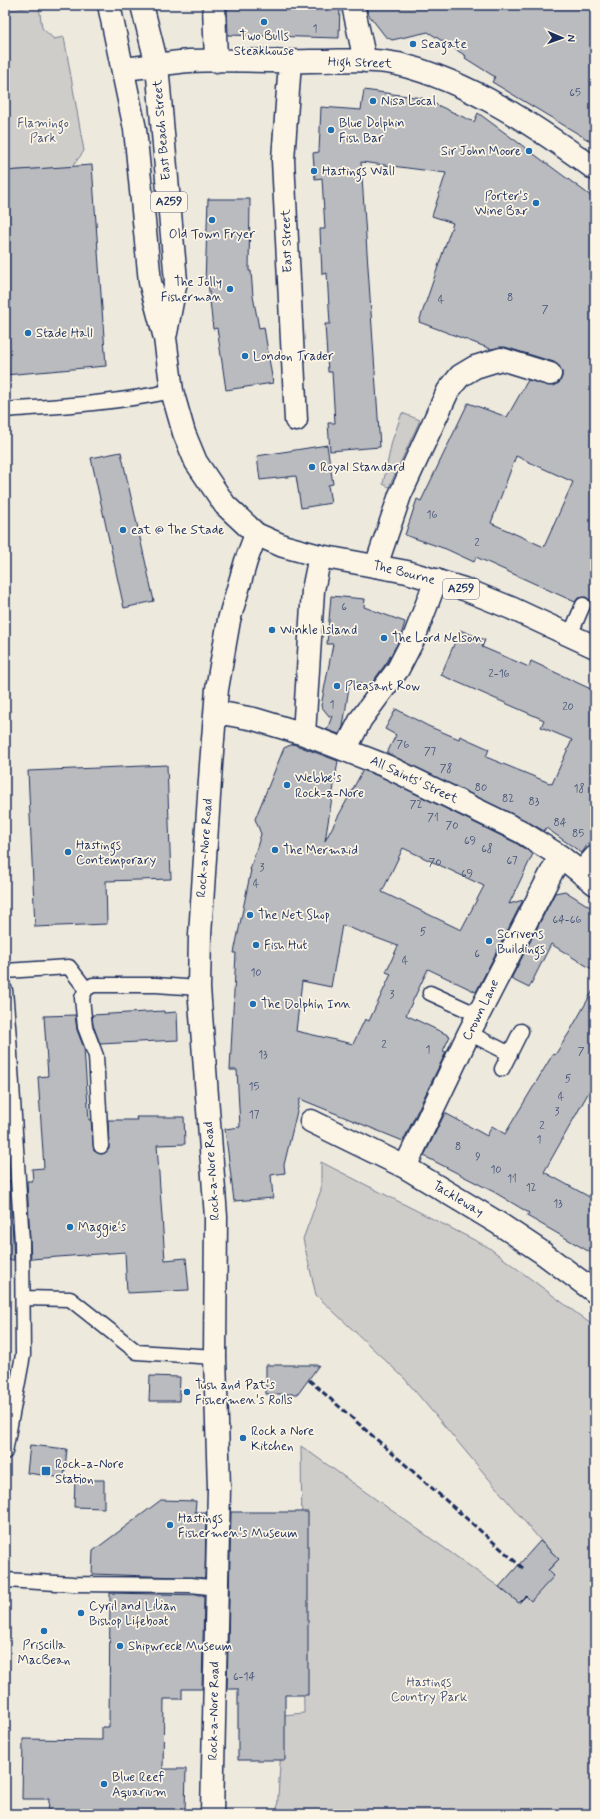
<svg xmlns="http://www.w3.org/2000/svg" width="600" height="1819" font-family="Mynerve,sans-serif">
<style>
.green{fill:#cfcdca;stroke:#757e94}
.building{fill:#babbbe;stroke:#1b2f5e;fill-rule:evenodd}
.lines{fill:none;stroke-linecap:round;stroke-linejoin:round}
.lane-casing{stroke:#1b2f5e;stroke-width:17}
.street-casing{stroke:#1b2f5e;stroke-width:25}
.highway-casing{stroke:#1b2f5e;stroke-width:25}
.lane{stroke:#fcf5e5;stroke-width:14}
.street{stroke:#fcf5e5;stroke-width:22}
.highway{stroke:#fcf5e5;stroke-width:22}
.rail{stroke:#1b2f5e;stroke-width:3;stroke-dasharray:6 3;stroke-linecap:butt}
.poi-dot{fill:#1f6fb2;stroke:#fcf5e5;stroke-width:1.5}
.labels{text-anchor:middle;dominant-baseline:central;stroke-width:3.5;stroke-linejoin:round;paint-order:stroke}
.number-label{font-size:11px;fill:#435276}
.shield{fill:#fcf5e5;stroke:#5e6a86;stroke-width:1}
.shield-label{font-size:12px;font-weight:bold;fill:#1b2f5e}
.poi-label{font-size:13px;fill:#1b2f5e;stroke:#fcf5e5;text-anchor:start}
.street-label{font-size:13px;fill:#1b2f5e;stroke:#fcf5e5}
.park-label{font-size:13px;fill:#485679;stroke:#fcf5e5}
</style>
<rect width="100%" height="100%" fill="#eee9dd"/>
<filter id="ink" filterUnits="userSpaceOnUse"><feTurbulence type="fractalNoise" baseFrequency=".025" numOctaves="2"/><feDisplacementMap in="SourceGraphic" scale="8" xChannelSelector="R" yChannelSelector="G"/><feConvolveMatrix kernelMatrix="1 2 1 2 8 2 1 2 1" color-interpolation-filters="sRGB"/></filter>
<g filter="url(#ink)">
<path class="green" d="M39,6L42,28L54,39L64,37L84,151L72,167L5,171V11Z
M402,413L420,420L389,487L383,484L392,441Z
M321,1162L488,1247L595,1327V1814H277L283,1715L304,1713L301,1446L499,1587L519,1603L559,1559L541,1541L404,1378L316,1295L303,1239L321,1190Z"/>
<path class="building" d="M227,5H340L339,38L228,35Z
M366,5H595V144L492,82L495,77L465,58L466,56L428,32L392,40L385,36L368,14Z
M364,90L422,98L474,122L478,113L595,199V611L591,609L590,600L586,597L578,598L575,602L476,557L474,562L446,549L405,535L417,499L421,501L468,403L507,417L528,380L552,386L559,383L562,377V372L559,366L554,362L505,347L491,349L419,322L453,223L432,216L446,173L361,162L380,447L330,451L328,423H335L332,372H328L325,324H330L327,273L322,274L320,229H325L322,178L315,179L313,153L319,152L321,107L361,110ZM516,456L573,482L544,547L491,523Z
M92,165L106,366L5,375V171Z
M208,199H250L249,271H251L253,296L259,328L264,327L273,383L226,390L217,328L213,329L208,282H205Z
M327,445L333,484L328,485L331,503L301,508L296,476L260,480L257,456Z
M121,452L154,601L124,608L91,458Z
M331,596L365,599L364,607L405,622L400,639L387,662L369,687L350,680L343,727L339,734L327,730L332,716H329L321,706L333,644H327Z
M460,630L485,640L482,647L529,667L531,661L595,691V833L582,853L546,828L544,831L525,820L387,753L396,735L385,729L396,709L428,726L459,739L460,736L489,749L486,757L552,784L572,740L541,727L544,720L441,675Z
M293,744L338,761L325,841L363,770L381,777L514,842L533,854L509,904L523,900L476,992L428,969L406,1015L450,1036L443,1051L446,1052L403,1141L300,1099L284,1165L285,1173L271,1175L273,1198L234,1201L225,1129L240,1127L237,1070H230L236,953H234L251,870H250L261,834L255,819L284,748ZM403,848L484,886L461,930L382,892ZM342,925L398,946L386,972L391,974L369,1021L365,1019L353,1044L296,1031L302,981L331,987Z
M167,765L171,879L106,881L107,924L35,927L28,771Z
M565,891L595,910V971L551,944L529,988L511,979L555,893Z
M595,987V1081L544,1172L595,1200V1255L527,1216L529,1213L494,1192L424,1156L445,1113L487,1136L492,1126L505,1134L553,1054L555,1055L569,1033Z
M164,1011V1013L177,1012L178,1040L100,1044L93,1025L92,1015Z
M75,1015L77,1030L84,1048L89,1120H91L94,1151L102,1154L109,1149L108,1120H137L136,1117H184L185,1144L157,1145L165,1260L186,1258L189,1290L127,1293L125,1252L31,1259L27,1181H33L32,1169L44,1168L38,1077L48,1076L44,1016Z
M5,1181H10L14,1260H5Z
M266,1365H319L298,1394H266Z
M150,1376L180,1377L179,1401H149Z
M30,1445L67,1449L64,1478L27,1473Z
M75,1480H104V1508L74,1507Z
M161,1500L196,1501L195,1512H206L205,1578L92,1574L93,1551Z
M231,1512H308V1695H285V1760H238V1689H227Z
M540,1541L559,1559L548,1570L554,1576L531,1601L526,1596L519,1603L499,1587Z
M110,1593L204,1595L202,1689H182V1699H164L163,1769H186L185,1814H48L49,1799H22L23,1739L102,1740V1727H109Z"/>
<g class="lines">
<g class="lane-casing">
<path id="lane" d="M5,410C61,406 117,403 172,391
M570,635L583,605
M5,971L69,967L86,989
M5,990L9,1038L22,1242L23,1355L5,1452
M430,993L478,1015
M469,1033L510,1054
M502,1069L521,1031
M101,1146L96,1056L85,1027L82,998L86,989L93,985H156L199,988
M23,1298L70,1299L137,1352L215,1357
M5,1580L73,1584L191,1585L218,1588"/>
</g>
<g class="street-casing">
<path id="street" d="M214,5L216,61
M353,5L365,61
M290,62L283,160L296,420
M123,69C145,67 167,63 189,61C229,59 270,62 310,61C339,61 370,58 398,64C471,82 535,126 595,169
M376,566L400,495L448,391L460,376L475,367L501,359L550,374
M216,712L254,719L304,734L386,766L520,831L560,856L595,884
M304,734L313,590L320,556
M345,750L361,719L398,669L414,638L436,580
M581,873L595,857
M311,1121L405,1167L498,1223L540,1251L595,1292
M405,1167L469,1033L560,856
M212,1814L219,1488L215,1357L216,1217L199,988L200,935L211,765L217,689L229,620L246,561L256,534"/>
</g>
<g class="highway-casing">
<path id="highway" d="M109,5L135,129L150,282L165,338L172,391L184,433L196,462L225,505L256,534L283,546L320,556L407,572L464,589L511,608L595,647
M142,5L157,65L176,281L166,333"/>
</g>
<use href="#lane" class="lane"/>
<use href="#street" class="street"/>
<use href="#highway" class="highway"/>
<path class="rail" d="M309,1380L525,1570"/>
</g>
</g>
<g class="poi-dot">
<circle cx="264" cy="22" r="4"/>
<circle cx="413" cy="44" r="4"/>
<circle cx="373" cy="101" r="4"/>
<circle cx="331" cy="130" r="4"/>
<circle cx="529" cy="151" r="4"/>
<circle cx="314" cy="171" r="4"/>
<circle cx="536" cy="203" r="4"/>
<circle cx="212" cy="220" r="4"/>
<circle cx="230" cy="289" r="4"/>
<circle cx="28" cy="333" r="4"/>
<circle cx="245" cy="356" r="4"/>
<circle cx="312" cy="467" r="4"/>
<circle cx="123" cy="530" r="4"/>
<circle cx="272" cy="630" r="4"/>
<circle cx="384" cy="638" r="4"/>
<circle cx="337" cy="686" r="4"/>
<circle cx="287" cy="785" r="4"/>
<circle cx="275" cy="850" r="4"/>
<circle cx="68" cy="852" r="4"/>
<circle cx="250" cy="915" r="4"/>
<circle cx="489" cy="941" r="4"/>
<circle cx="256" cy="945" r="4"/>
<circle cx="253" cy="1004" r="4"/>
<circle cx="70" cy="1227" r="4"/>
<circle cx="187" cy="1392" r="4"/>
<circle cx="243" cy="1438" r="4"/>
<rect x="41" y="1466" width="10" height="10" rx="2"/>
<circle cx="170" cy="1525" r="4"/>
<circle cx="81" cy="1613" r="4"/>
<circle cx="44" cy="1631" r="4"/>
<circle cx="120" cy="1646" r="4"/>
<circle cx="104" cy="1784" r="4"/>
</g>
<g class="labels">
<g class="number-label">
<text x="315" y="29">1</text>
<text x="575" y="93">65</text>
<text x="510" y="298">8</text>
<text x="441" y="300">4</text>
<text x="545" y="310">7</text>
<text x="432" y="515">16</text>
<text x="477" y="543">2</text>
<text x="344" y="607">6</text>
<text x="499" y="674">2-16</text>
<text x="332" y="705">1</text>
<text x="568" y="707">20</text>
<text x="403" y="745">76</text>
<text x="430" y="752">77</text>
<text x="446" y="769">78</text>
<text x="481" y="788">80</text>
<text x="579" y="789">18</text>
<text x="508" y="799">82</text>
<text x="534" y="802">83</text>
<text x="416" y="805">72</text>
<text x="433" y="818">71</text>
<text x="560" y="823">84</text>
<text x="452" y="826">70</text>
<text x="578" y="834">85</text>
<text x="470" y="841">69</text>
<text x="487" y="849">68</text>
<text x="512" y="861">67</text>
<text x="435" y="863">70</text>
<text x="262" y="868">3</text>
<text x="467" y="874">69</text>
<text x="256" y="884">4</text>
<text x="567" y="920">64-66</text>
<text x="423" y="932">5</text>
<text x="477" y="954">6</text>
<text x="405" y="961">4</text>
<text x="256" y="973">10</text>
<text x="392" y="995">3</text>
<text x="384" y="1045">2</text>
<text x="428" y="1050">1</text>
<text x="581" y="1052">7</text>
<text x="263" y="1055">13</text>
<text x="568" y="1079">5</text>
<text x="254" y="1087">15</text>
<text x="561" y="1097">4</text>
<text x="557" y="1112">3</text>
<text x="254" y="1115">17</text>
<text x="542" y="1126">2</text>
<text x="539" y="1140">1</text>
<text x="458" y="1147">8</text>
<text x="478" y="1157">9</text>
<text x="496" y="1170">10</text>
<text x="512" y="1179">11</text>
<text x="531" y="1188">12</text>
<text x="558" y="1204">13</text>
<text x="244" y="1677">6-14</text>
</g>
<g class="shield">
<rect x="151" y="192" width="36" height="20" rx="3"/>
<rect x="443" y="579" width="36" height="20" rx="3"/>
</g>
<g class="shield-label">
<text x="169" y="202">A259</text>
<text x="461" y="589">A259</text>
</g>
<g class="poi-label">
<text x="264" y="36" text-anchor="middle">Two Bulls<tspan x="264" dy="15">Steakhouse</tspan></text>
<text x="421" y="44">Seagate</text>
<text x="381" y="101">Nisa Local</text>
<text x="339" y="123">Blue Dolphin<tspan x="339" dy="15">Fish Bar</tspan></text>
<text x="521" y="151" text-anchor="end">Sir John Moore</text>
<text x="322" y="171">Hastings Wall</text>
<text x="528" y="196" text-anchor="end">Porter's<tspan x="528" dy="15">Wine Bar</tspan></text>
<text x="212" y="234" text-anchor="middle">Old Town Fryer</text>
<text x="222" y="282" text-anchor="end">The Jolly<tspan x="222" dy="15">Fisherman</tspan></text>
<text x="36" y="333">Stade Hall</text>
<text x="253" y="356">London Trader</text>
<text x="320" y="467">Royal Standard</text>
<text x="131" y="530">eat @ The Stade</text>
<text x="280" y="630">Winkle Island</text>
<text x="392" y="638">The Lord Nelson</text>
<text x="345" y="686">Pleasant Row</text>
<text x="295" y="778">Webbe's<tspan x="295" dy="15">Rock-a-Nore</tspan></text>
<text x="76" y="845">Hastings<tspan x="76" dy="15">Contemporary</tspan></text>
<text x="283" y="850">The Mermaid</text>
<text x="258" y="915">The Net Shop</text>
<text x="497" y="934">Scrivens<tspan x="497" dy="15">Buildings</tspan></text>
<text x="264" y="945">Fish Hut</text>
<text x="261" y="1004">The Dolphin Inn</text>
<text x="78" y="1227">Maggie‘s</text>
<text x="195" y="1385">Tush and Pat's<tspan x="195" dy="15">Fishermen's Rolls</tspan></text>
<text x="251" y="1431">Rock a Nore<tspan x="251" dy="15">Kitchen</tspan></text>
<text x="55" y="1464">Rock-a-Nore<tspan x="55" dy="15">Station</tspan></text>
<text x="178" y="1518">Hastings<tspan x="178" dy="15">Fishermen's Museum</tspan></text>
<text x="89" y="1606">Cyril and Lilian<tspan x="89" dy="15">Bishop Lifeboat</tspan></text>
<text x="44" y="1645" text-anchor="middle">Priscilla<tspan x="44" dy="15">MacBean</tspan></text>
<text x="128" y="1646">Shipwreck Museum</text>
<text x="112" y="1777">Blue Reef<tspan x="112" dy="15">Aquarium</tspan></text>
</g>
<g class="street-label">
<text transform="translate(360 63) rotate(2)">High Street</text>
<text transform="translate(162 130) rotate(-95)">East Beach Street</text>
<text transform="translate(287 241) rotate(-92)">East Street</text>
<text transform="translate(404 573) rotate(14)">The Bourne</text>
<text transform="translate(414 780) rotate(25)">All Saints' Street</text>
<text transform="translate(205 848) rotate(-86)">Rock-a-Nore Road</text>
<text transform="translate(481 1010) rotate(-64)">Crown Lane</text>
<text transform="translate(212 1171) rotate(-94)">Rock-a-Nore Road</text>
<text transform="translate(458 1199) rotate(31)">Tackleway</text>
<text transform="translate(214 1711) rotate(-89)">Rock-a-Nore Road</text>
</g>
<g class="park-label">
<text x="43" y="123">Flamingo<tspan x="43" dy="15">Park</tspan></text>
<text x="429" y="1682">Hastings<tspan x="429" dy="15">Country Park</tspan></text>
</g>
</g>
<rect width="600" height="1819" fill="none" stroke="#fcf5e5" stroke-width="20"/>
<rect x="10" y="10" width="580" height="1799" fill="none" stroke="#1b2f5e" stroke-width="1.5" filter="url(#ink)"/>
<g transform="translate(562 38) rotate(92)" stroke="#fcf5e5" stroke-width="3" paint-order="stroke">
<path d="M0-3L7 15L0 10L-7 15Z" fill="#1b2f5e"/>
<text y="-6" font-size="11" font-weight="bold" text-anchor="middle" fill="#1b2f5e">N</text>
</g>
</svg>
